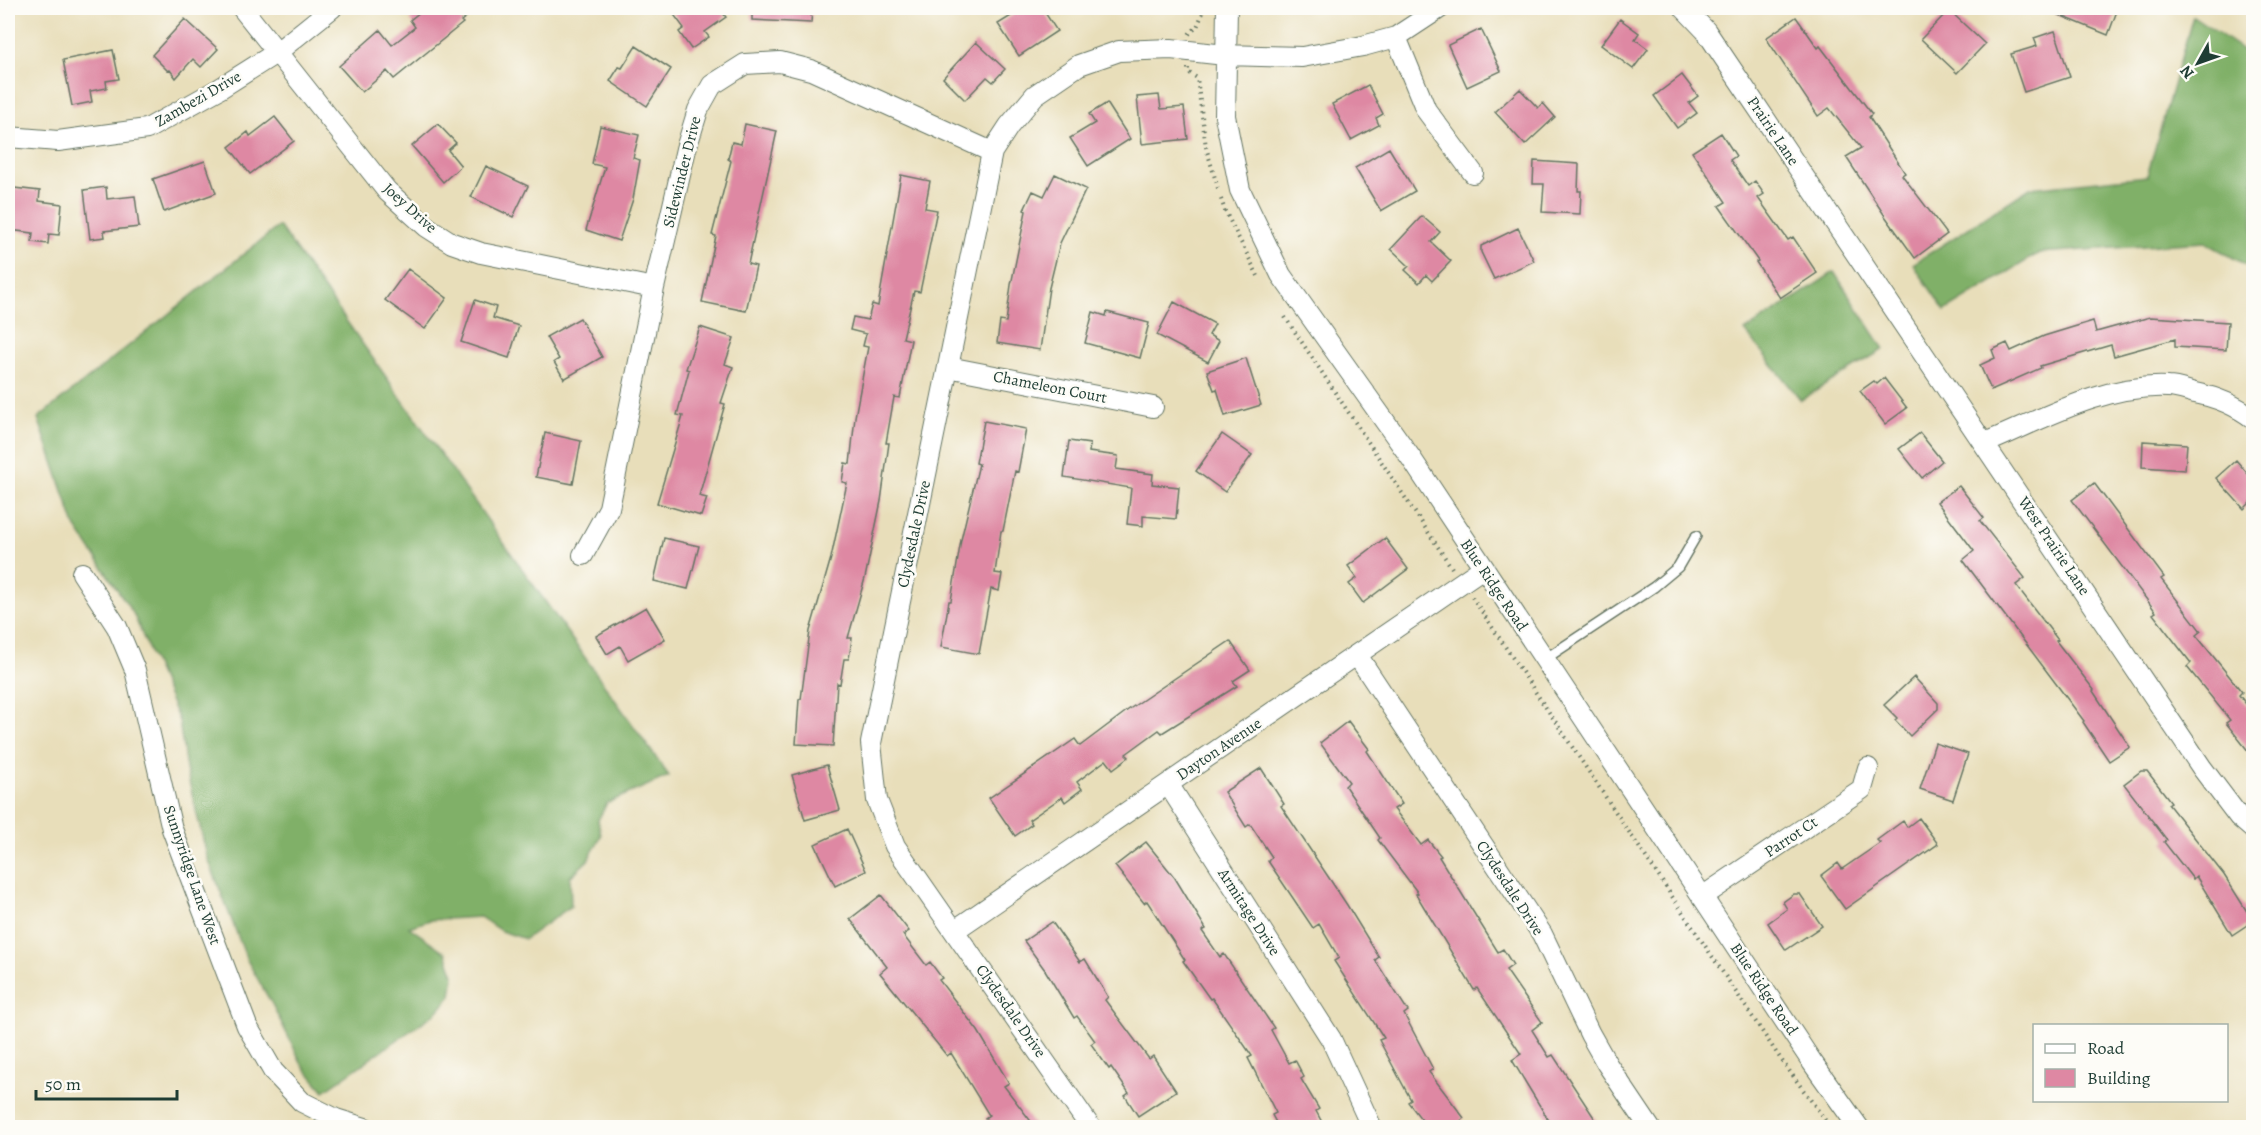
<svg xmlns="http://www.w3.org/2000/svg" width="2261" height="1135" font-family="Alegreya,serif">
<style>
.forest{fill:#80b068;stroke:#50764e;stroke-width:1.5}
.building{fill:#de88a3}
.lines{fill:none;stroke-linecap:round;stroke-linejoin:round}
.lane-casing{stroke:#657563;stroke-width:12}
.street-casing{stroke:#657563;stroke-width:22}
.path{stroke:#657563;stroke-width:4;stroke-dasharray:1.5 4.5;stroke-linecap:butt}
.lane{stroke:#fff;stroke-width:9}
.street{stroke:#fff;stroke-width:20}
.labels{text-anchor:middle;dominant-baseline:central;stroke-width:5;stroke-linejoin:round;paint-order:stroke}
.street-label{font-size:16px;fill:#1f3d34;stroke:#fdfcf7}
</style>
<rect width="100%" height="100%" fill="#fdfcf7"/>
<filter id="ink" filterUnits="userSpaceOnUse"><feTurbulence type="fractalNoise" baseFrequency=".0167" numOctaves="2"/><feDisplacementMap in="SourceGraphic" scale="12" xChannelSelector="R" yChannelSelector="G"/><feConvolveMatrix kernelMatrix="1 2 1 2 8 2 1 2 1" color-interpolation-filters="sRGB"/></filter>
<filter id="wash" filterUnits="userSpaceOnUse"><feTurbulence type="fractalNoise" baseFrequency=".008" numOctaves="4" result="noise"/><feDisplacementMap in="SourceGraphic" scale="24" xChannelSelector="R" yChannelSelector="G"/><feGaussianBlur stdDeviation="1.35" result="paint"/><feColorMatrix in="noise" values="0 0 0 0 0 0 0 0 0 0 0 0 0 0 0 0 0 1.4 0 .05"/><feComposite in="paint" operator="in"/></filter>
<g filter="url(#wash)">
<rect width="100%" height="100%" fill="#e8deba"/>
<path class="forest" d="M2193,16L2253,57V269L2205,242L2039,253L1945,311L1913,264L2030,188L2147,176Z
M279,226L669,776L607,803L598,820L601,836L588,860L570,877L571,906L525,939L501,931L480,917L430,920L409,927L446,953L454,975L451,996L437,1012L324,1091L303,1066L273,1006L247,960L207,856L186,769L179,721L133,613L75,526L38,418Z
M1834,272L1884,349L1801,400L1745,331Z"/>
<g id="blocks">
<path class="building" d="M425,8H478L461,21L463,23L394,79L387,71L362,92L339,66L380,30L392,45L415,27L410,20Z
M669,8H719L726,17L705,32L709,37L691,49L679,32L684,28Z
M752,8H812L811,23L752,20Z
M1024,8H1042L1057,31L1019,56L998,24Z
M2042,8H2109L2117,11L2108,35Z
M1949,10L1985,44L1957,73L1921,39Z
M1796,17L1818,48L1820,46L1872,114L1869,117L1905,173L1902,175L1947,234L1915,258L1885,216L1846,157L1861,148L1829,108L1818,116L1766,38Z
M185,19L218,49L201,67L193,59L176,78L170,70L168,71L152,55Z
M1620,19L1639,33L1635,39L1648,49L1633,69L1601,45Z
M1481,29L1501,71L1467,87L1448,45Z
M2055,31L2070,77L2024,92L2011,54L2037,46L2034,38Z
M976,42L1005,69L993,82L987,77L965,100L943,78Z
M636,46L671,69L647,106L610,81L619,67L622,68Z
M113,50L119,79L106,81L107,88L90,91L92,102L72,106L63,60Z
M1682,75L1698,96L1689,103L1697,113L1677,128L1654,96Z
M1368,85L1383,114L1376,118L1379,125L1351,140L1332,104Z
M1520,89L1538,108L1543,103L1555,117L1525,145L1495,112Z
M1159,95L1161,109L1184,107L1188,139L1142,144L1137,97Z
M1107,103L1130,139L1088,166L1070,138L1095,123L1089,114Z
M275,117L294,141L250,174L229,147L248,132L250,136Z
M438,124L456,143L448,150L461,166L443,182L412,146Z
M745,124L777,131L748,264L756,266L746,311L702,302L716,236L712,235L731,161L728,159L732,142L741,144Z
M600,126L639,135L633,158L640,160L633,199L619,241L586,230L605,167L592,164Z
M1721,133L1736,156L1730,160L1748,186L1755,181L1764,194L1758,198L1788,240L1793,237L1817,273L1780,298L1756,262L1758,261L1719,206L1726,202L1692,152Z
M1389,148L1415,191L1381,211L1355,168Z
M205,161L216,193L164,212L153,179Z
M1534,161L1579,164L1578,191H1581L1580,214L1542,212L1544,184H1533Z
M486,166L528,186L513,217L471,197Z
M1055,174L1086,189L1060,243L1049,288L1040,350L997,343L1000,321L1006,322L1011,285L1026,211L1024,210L1033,191L1044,196Z
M901,175L930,181L925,208L937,210L920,292L914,291L903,338L911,340L900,398L894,397L886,443H889L881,501L865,578L848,638H852L849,659H844L840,684L837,683L833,746L796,744L799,699H801L810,631L831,558L847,483L842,482L845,463L850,464L855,417L868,347L863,346L866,334L850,330L853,317L868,320L872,304L878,306Z
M106,187L107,199L135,196L139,227L104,231L105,237L90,239L84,190Z
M14,188L40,191L39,201L62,204L59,235L49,234L48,244L32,242L33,233L9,230Z
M1422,216L1440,232L1431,242L1451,261L1432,281L1426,275L1419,283L1405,270L1409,266L1391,249Z
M1518,228L1534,261L1494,279L1481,252V246Z
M408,269L447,298L425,329L385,300Z
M475,300L496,307L493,318L519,326L509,358L461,342Z
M1174,302L1215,324L1209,335L1219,341L1208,362L1157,335Z
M1093,312L1106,316L1107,312L1149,323L1140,358L1085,343Z
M2150,317L2228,322L2226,350L2175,347V339L2114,356L2111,345L2040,366L2041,368L1991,390L1980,365L1995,358L1992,350L2007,343L2011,351L2044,336L2093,321L2096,332Z
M580,318L602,357L564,379L554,362L559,359L546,337Z
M700,327L734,338L725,364L733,367L721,403L725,404L699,496L707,498L701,516L657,503L683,416L677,415L689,370L686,369Z
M1246,358L1261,405L1225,416L1217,389L1214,390L1207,371Z
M1884,378L1907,408L1885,424L1860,391L1874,381L1877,384Z
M984,421L1026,429L1018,472L1015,471L1003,531H1001L995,573L1002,574L999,591L991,589L979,654L941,647L949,601H951L961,540L979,464L976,463Z
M545,433L581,441L573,484L536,477Z
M1920,433L1942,461L1922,478L1899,449Z
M1222,434L1252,455L1225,492L1196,471Z
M1069,441L1090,444L1089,452L1118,456L1116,469L1153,474L1152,484L1179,487L1176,519L1143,516V526L1127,524L1131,488L1064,477Z
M2143,441L2187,444L2185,470L2142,467Z
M2236,460L2253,480V500L2244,509L2216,478Z
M2094,483L2164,577L2161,579L2201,631L2196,635L2242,692L2239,695L2253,713V757L2226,723L2230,720L2187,667L2191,663L2153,614L2156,612L2072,500Z
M1959,486L1984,518L1980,521L2025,578L2016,585L2058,640L2056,641L2094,690L2093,691L2130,747L2109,761L2083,722L2084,721L1963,560L1974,551L1937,502Z
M664,538L699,546L688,589L654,581Z
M1385,538L1408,569L1363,603L1349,584L1357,578L1348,566Z
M646,607L665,639L628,660L620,646L607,654L596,636Z
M1230,641L1250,670L1233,681L1237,686L1162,733L1159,730L1126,754L1129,757L1113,769L1106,760L1077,782L1082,789L1065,802L1062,797L1029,820L1032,824L1015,836L989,798L1075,739L1080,746L1128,710Z
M1914,677L1938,703V709L1910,736L1895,720L1897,718L1884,705Z
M1348,721L1369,749L1367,751L1402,804L1394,809L1421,845L1428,840L1441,856L1439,857L1498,952L1503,949L1513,965L1506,970L1542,1022L1532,1030L1549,1057L1553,1055L1601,1128H1554L1546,1116L1512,1060L1521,1054L1477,988L1474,990L1416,894L1418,893L1378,840L1380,838L1345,786L1349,782L1320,743Z
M1935,743L1968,754L1953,800L1920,789Z
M827,765L840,810L805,820L792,775Z
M1261,768L1284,804L1281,806L1347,905L1379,957L1375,960L1408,1011L1404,1014L1433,1069L1429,1072L1464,1118L1452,1128H1428L1408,1102L1411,1100L1379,1040L1384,1038L1334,961L1339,958L1319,924L1313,928L1268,861L1272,857L1250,824L1246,827L1224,792Z
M2141,771H2147L2171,802L2168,804L2224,875L2253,921L2232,935L2196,876L2193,879L2164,842L2167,840L2124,784Z
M1919,818L1938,844L1845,909L1821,876L1838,863L1842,869L1880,843L1877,840L1903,821L1907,827Z
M847,829L866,871L835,886L815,844Z
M1146,842L1175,878L1206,929L1202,931L1220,957L1224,954L1274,1028L1271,1030L1289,1063L1295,1060L1304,1077L1301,1079L1319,1109L1316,1111L1325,1128H1279L1272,1115L1276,1113L1248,1058L1252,1056L1212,998L1210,999L1183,961L1185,960L1147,901L1144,903L1115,866Z
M1794,894H1800L1822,926L1786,950L1768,923L1787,909L1783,902Z
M881,895L909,931L903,935L926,965L930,962L942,978L939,980L978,1031L1009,1083L1004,1086L1036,1128H993L985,1118L989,1115L951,1053L947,1056L880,973L887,967L850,919Z
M1052,922L1080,962L1085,959L1108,997L1105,1000L1149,1059L1153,1056L1176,1091L1138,1116L1125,1096L1129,1093L1111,1067L1109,1069L1091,1044L1095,1041L1077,1016L1074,1018L1045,970L1024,941Z"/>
</g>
</g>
<g filter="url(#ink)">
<use href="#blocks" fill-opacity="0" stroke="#657563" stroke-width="1.5"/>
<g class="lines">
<g class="lane-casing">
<path id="lane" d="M1545,659L1654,587L1678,567L1696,536"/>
</g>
<g class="street-casing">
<path id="street" d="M242,8L387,191L427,227L452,243L481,253L654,288
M1227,8L1225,116L1240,190L1281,275L1411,458L1812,1062L1859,1128
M1684,8L1706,31L2202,768L2239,817L2254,830
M1396,37L1426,110L1473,173
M8,137L58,141L147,129L219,89L276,53L332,8
M948,367L1153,407
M1985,443C2043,419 2103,384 2168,387C2177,387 2187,391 2195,393C2216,397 2237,406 2254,419
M583,555L609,508L654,288L686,149L698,110L712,85L745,64L780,62L811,70L992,152
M82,573L117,627L135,670L172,829L247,1026L273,1071L302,1102L336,1119L365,1128
M1357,655L1542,934L1590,1034L1607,1064L1650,1128
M1168,784L1331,1039L1372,1128
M1702,897L1862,789L1868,768
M955,930L1483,568
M1091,1128L895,846L877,800L871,743L992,152L1009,126L1035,95L1079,65L1119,51L1171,49L1225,55L1302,57L1363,46L1396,37L1440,8"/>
</g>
<path class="path" d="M1189,34L1197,27L1205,8
M1188,68V72L1197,78L1206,147L1219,192
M1221,199L1225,211L1258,276
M1285,317L1452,568
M1472,597L1780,1058L1831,1128"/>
<use href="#lane" class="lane"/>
<use href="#street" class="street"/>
</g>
</g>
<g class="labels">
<g class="street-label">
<text transform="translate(198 99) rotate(-30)">Zambezi Drive</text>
<text transform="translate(1773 131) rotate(56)">Prairie Lane</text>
<text transform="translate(682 172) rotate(-76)">Sidewinder Drive</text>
<text transform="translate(410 208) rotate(42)">Joey Drive</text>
<text transform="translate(1050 387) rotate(11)">Chameleon Court</text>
<text transform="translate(914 534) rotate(-78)">Clydesdale Drive</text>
<text transform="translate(2054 546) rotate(56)">West Prairie Lane</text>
<text transform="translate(1494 585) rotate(56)">Blue Ridge Road</text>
<text transform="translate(1219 749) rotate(-34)">Dayton Avenue</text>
<text transform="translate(1791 837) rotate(-34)">Parrot Ct</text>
<text transform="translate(192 875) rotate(71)">Sunnyridge Lane West</text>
<text transform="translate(1510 888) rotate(57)">Clydesdale Drive</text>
<text transform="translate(1249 912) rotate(57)">Armitage Drive</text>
<text transform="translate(1764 989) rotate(56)">Blue Ridge Road</text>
<text transform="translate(1011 1011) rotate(55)">Clydesdale Drive</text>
</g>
</g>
<rect width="2261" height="1135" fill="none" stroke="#fdfcf7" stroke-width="30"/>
<rect x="2033" y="1024" width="195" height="78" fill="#fdfcf7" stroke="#a4b0a9" stroke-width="1.5"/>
<rect x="2045" y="1044" width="30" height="9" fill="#ffffff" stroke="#a4b0a9" stroke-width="1.5"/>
<text x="2087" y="1054" font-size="18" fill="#1f3d34">Road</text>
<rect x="2045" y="1069" width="30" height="18" fill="#de88a3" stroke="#a4b0a9" stroke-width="1.5"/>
<text x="2087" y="1084" font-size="18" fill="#1f3d34">Building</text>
<g transform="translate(2198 63) rotate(230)" stroke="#fdfcf7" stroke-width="4.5" paint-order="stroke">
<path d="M0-4.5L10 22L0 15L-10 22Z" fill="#1f3d34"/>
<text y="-9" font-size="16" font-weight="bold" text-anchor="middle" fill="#1f3d34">N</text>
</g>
<path d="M36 1090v9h141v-9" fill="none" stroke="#1f3d34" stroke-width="3"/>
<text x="45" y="1090" font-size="18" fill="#1f3d34" stroke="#fdfcf7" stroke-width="4.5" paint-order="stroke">50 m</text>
</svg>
